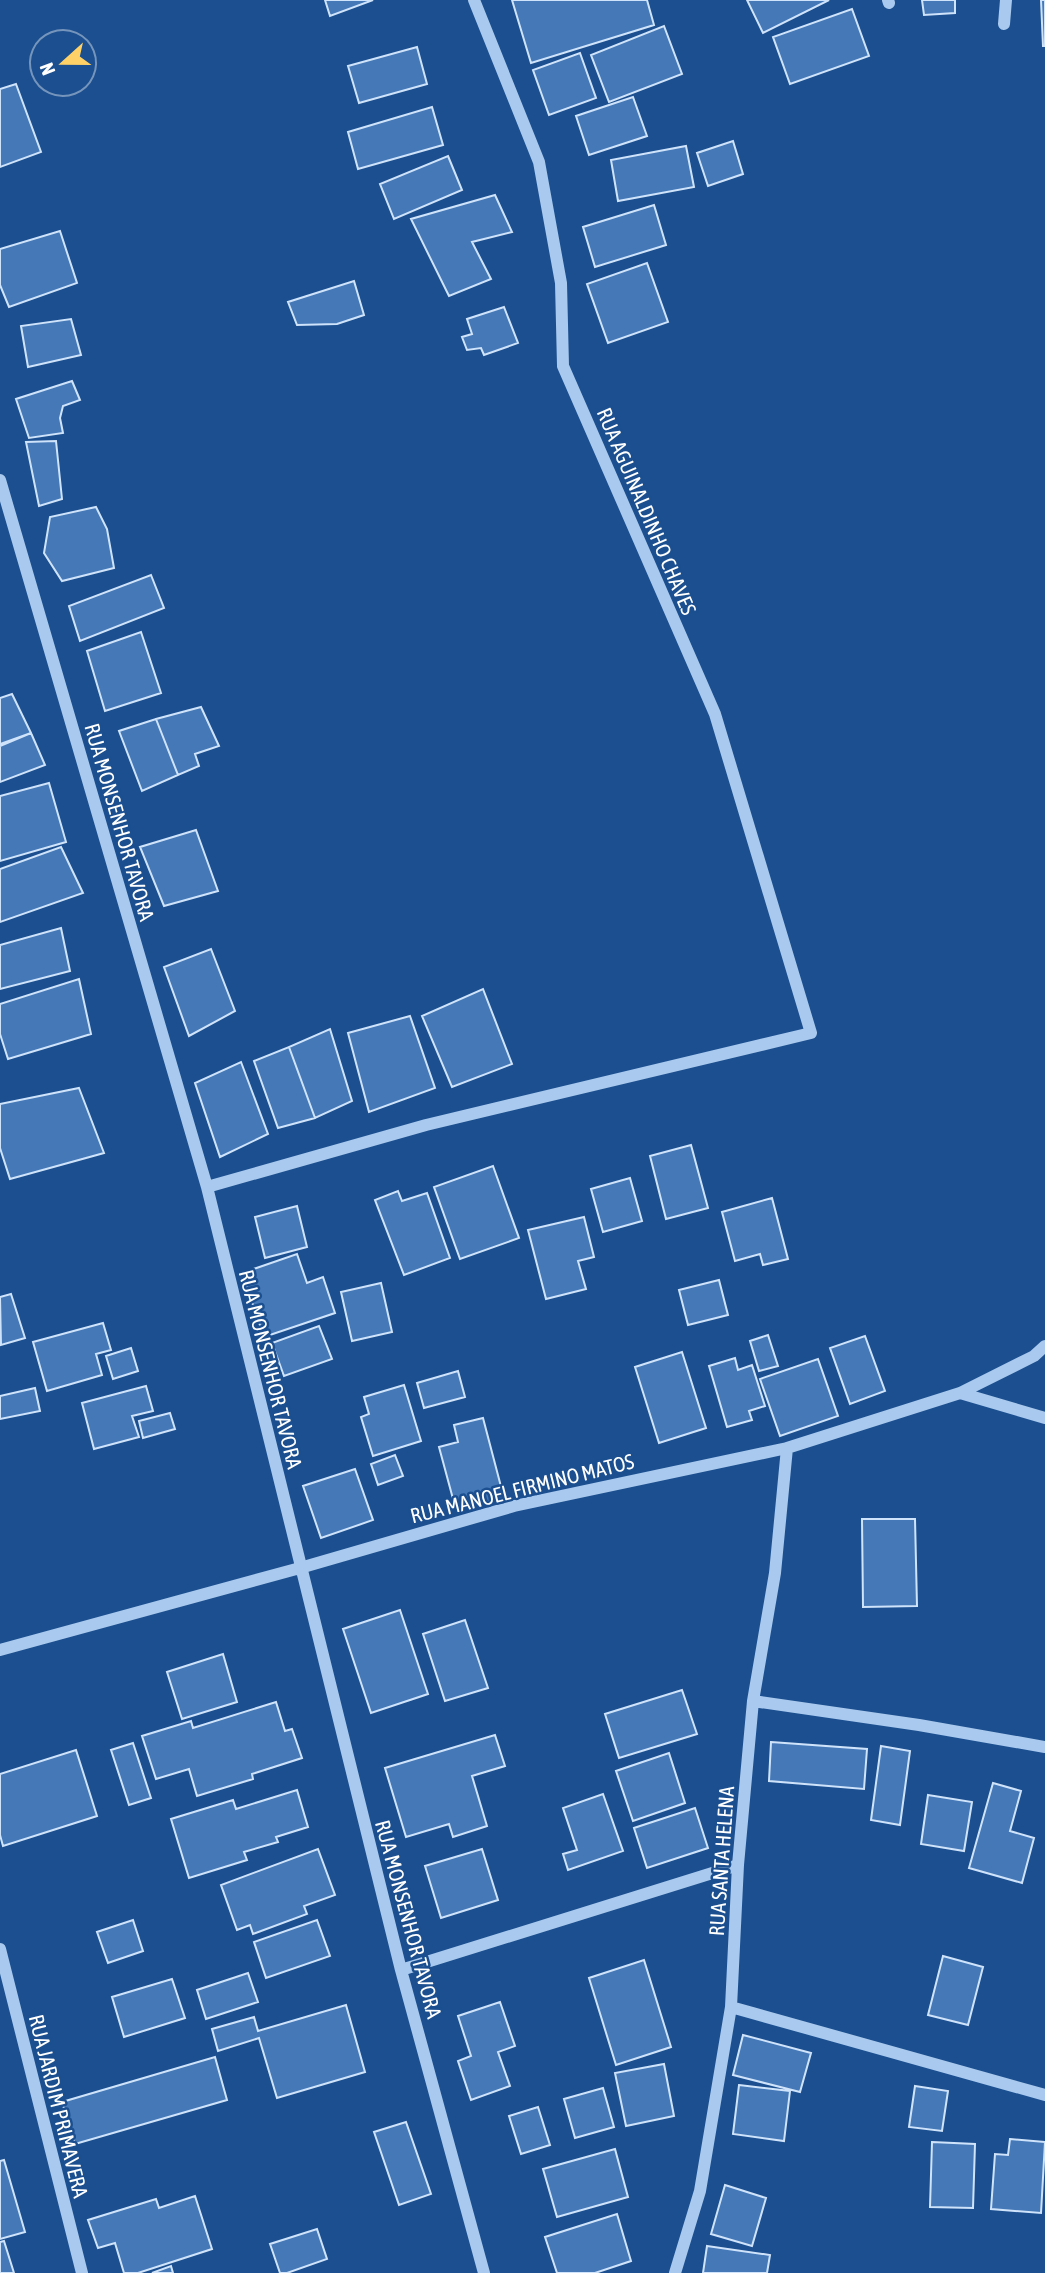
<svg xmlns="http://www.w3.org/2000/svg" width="1045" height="2273" font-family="'Asap Condensed',sans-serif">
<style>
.building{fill:#4478b7;stroke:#cfe3fa;stroke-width:2}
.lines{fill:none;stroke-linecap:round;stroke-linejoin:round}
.minor{stroke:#a9c9ee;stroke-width:12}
.labels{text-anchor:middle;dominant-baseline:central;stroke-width:5;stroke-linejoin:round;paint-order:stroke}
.street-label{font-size:21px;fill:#fff;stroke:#1b4f8f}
</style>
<rect width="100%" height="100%" fill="#1b4f8f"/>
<path class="building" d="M325,0H373L330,16Z
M512,0H647L654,25L531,63Z
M747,0H829L763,33Z
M922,0H955V13L924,15Z
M1041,0H1045V46H1043Z
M852,9L869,56L790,84L773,37Z
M664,26L682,74L609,102L591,55Z
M417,47L427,84L359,103L348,66Z
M580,53L596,98L549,115L533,70Z
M16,84L41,152L0,167V89Z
M633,97L647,136L589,155L576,116Z
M432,107L443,145L358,169L348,132Z
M733,141L743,174L708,186L697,153Z
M686,146L694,187L618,201L611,160Z
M448,156L462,190L394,219L380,184Z
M495,195L512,232L472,242L491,279L449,296L411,219Z
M654,205L666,245L595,267L583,227Z
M60,231L77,283L9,307L0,285V249Z
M647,263L668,322L608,343L587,284Z
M354,281L364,315L337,324L297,325L288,302Z
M504,307L518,343L484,355L481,348L467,350L462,337L472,334L467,319Z
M71,319L81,355L28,367L21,326Z
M72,381L80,400L63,406L60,418L63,433L29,438L16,399Z
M56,441L62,499L39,506L26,442Z
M96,507L107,529L114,568L62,581L44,553L50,517Z
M151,575L164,608L80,641L69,606Z
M141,632L161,693L105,711L87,651Z
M12,694L31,733L0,744V698Z
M201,707L219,746L195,754L199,766L178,775L156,719Z
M156,719L178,775L142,791L119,731Z
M31,733L45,765L0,782V746Z
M49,783L66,842L0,861V796Z
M196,830L218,891L164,906L140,847Z
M61,847L83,893L0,922V869Z
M61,928L70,971L0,989V945Z
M211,949L235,1011L189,1036L164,967Z
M79,979L91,1034L8,1059L0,1034V1004Z
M483,989L512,1064L452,1087L422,1016Z
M410,1016L435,1088L369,1112L348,1033Z
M330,1029L352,1101L315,1118L289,1047Z
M289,1047L315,1118L278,1128L254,1061Z
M241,1062L268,1134L220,1157L195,1083Z
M79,1088L104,1153L10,1179L0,1148V1104Z
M691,1145L708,1208L666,1219L650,1156Z
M493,1166L519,1238L460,1259L434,1187Z
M630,1178L642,1221L603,1232L591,1189Z
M398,1191L402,1201L427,1193L450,1258L404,1275L375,1200Z
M772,1198L788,1259L763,1265L760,1254L735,1261L722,1212Z
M297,1206L307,1247L265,1258L255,1217Z
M584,1217L594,1257L578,1261L586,1289L546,1299L528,1230Z
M297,1254L307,1283L323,1277L335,1313L264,1337L242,1273Z
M719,1280L728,1315L688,1325L679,1290Z
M381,1283L392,1332L352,1341L341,1292Z
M11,1294L25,1338L1,1345L0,1297Z
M103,1323L111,1350L96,1354L102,1375L47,1391L33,1342Z
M319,1326L332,1359L284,1376L272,1343Z
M768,1335L778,1366L759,1371L750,1341Z
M865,1336L885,1391L850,1404L830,1348Z
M131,1348L138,1371L113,1379L106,1356Z
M682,1352L706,1428L659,1443L635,1367Z
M735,1358L738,1370L752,1365L765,1406L749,1411L752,1420L727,1427L709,1366Z
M818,1359L838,1416L780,1436L760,1379Z
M458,1371L465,1397L424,1408L417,1383Z
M404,1385L421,1441L373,1456L361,1417L369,1414L364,1397Z
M146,1386L153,1411L132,1416L139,1437L94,1449L82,1403Z
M35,1388L40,1411L0,1419V1396Z
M170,1413L175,1429L143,1438L139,1421Z
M483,1418L504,1498L456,1510L439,1447L458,1442L454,1425Z
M395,1455L403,1476L378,1485L371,1464Z
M355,1469L373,1520L321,1538L303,1486Z
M862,1519H915L917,1606L863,1607Z
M400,1610L428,1694L371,1713L343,1629Z
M465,1620L488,1688L445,1701L423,1634Z
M223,1654L237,1702L182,1719L167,1672Z
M682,1690L697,1734L619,1758L605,1714Z
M276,1702L285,1731L292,1729L302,1758L252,1774L253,1779L197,1796L189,1769L156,1779L142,1736L191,1721L193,1728Z
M495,1735L505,1766L472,1776L487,1826L453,1837L449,1824L406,1837L385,1768Z
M771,1742L867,1749L864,1789L769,1781Z
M133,1743L151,1798L129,1805L111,1750Z
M881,1746L910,1751L900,1825L871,1820Z
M76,1750L97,1816L3,1846L0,1835V1774Z
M669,1753L685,1803L633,1821L616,1771Z
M993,1783L1021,1791L1010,1831L1034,1838L1022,1883L969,1868Z
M297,1790L308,1827L276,1837L278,1842L244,1852L247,1860L189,1878L171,1819L233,1800L236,1809Z
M603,1794L623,1851L568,1870L563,1854L577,1850L563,1808Z
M928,1795L972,1802L964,1851L921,1844Z
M695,1808L708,1848L647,1868L634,1828Z
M318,1849L335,1895L304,1906L307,1914L253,1934L250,1925L237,1930L221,1885Z
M482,1849L498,1900L441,1918L425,1866Z
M133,1920L143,1951L108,1963L97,1932Z
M317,1920L330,1956L266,1978L254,1942Z
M943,1956L983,1967L968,2025L928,2015Z
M644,1960L671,2047L616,2065L589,1978Z
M248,1973L258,2002L206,2019L197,1990Z
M172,1979L185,2018L124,2037L112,1997Z
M500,2002L515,2046L498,2052L510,2086L471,2100L458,2061L471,2056L458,2016Z
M346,2005L365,2072L277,2098L259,2038L218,2051L212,2029L254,2017L258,2031Z
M743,2035L811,2053L800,2092L733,2075Z
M215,2057L227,2100L75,2144L62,2102Z
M664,2064L674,2116L626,2126L615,2073Z
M739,2085L790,2091L784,2141L733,2134Z
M915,2086L948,2091L942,2131L909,2127Z
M603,2088L614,2127L575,2138L564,2099Z
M538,2107L550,2145L521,2154L509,2116Z
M406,2122L431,2194L399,2205L374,2132Z
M1010,2139L1045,2142L1041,2213L991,2209L995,2154L1008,2155Z
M932,2142L975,2144L973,2208L930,2207Z
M615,2149L628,2197L557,2217L543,2169Z
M4,2160L25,2232L0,2239V2161Z
M725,2185L766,2198L752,2246L711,2234Z
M195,2196L212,2249L138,2273H124L115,2243L98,2248L88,2220L156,2199L159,2208Z
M617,2214L631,2261L595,2273H557L545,2237Z
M317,2229L327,2259L287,2273H280L270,2244Z
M4,2241L14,2273H0V2242Z
M707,2246L770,2255L767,2273H703Z
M171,2266L173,2273H152Z"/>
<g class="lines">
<path class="minor" d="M888,0L889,3
M1004,24L1006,0
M0,480L207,1187L401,1970L484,2273
M207,1187L426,1125L811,1033L715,714L563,366L561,283L539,162L474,0
M960,1393L1045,1418
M0,1650L300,1568L514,1506L787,1448L960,1393L1034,1356L1045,1346
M753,1701L919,1725L1045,1747
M0,1949L82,2273
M401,1970L738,1865
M731,2007L1045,2095
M675,2273L700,2191L731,2007L738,1865L753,1701L775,1573L787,1448"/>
</g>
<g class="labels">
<g class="street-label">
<text transform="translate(647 511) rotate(67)">RUA AGUINALDINHO CHAVES</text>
<text transform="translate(120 822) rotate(74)">RUA MONSENHOR TAVORA</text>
<text transform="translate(271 1369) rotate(76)">RUA MONSENHOR TAVORA</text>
<text transform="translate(522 1488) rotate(-14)">RUA MANOEL FIRMINO MATOS</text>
<text transform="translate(721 1861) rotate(-86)">RUA SANTA HELENA</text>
<text transform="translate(409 1919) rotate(75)">RUA MONSENHOR TAVORA</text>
<text transform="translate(59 2106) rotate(76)">RUA JARDIM PRIMAVERA</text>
</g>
</g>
<g transform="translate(63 63) rotate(249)"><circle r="33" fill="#1b4f8f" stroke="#7695bc" stroke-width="2"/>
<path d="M0-5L12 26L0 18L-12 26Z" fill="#ffd166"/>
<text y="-10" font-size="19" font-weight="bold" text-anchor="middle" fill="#ffffff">N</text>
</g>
</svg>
